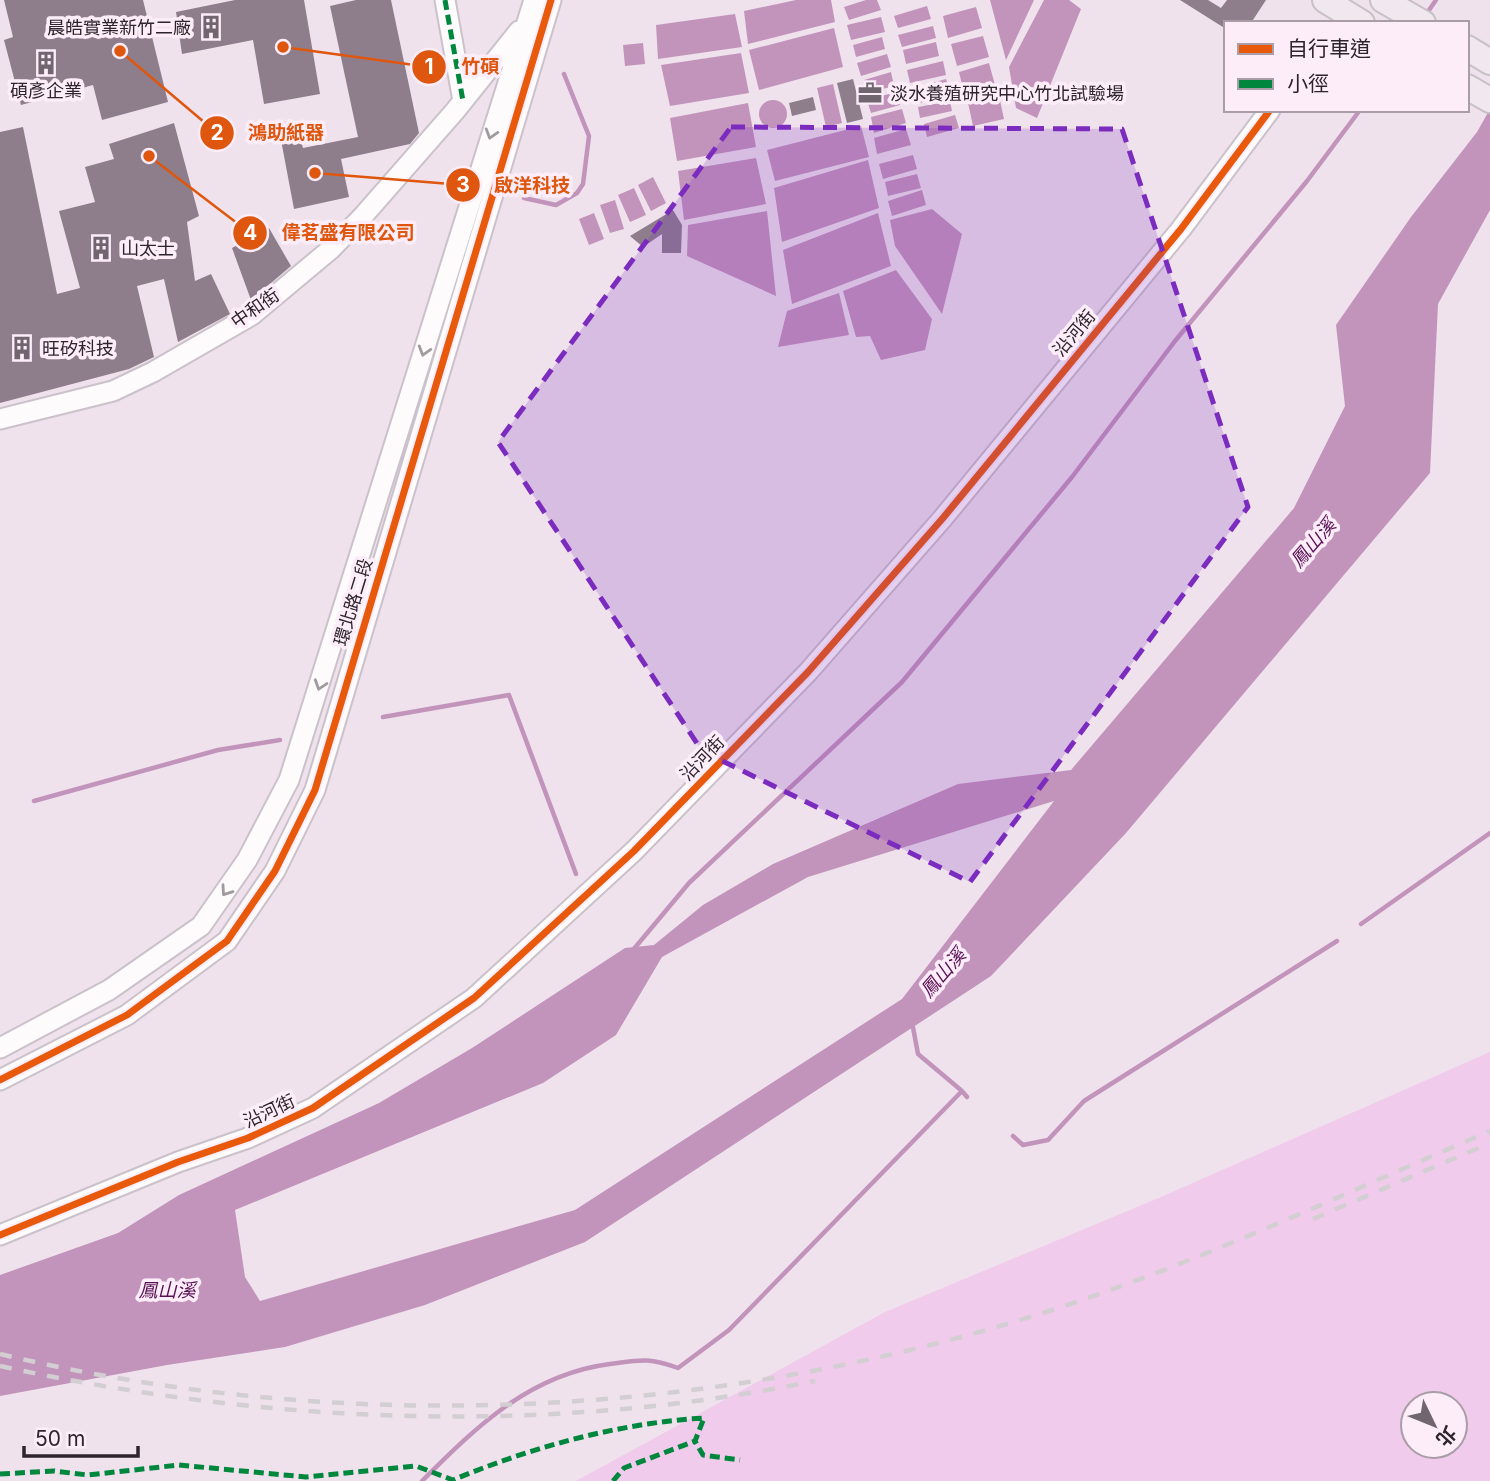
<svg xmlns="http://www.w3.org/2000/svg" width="1490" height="1481" font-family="Inter,'Noto Sans TC',sans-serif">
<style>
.green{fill:#f1cbeb;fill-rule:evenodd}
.water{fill:#c294bb;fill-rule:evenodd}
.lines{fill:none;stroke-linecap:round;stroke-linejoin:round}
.stream{stroke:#c294bb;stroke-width:4.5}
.building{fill:#8e7e8c}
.minor-casing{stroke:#cbc1ca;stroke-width:23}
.major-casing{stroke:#c7c1c6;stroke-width:28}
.minor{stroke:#fdfbfc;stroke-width:19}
.major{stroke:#f0e8ee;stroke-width:24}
.rail{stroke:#d2ced2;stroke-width:4.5;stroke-dasharray:12 12;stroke-linecap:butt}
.quiet{stroke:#00873e;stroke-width:5;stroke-dasharray:10 5;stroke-linecap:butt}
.cycleway-casing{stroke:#fcedf9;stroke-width:11}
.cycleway{stroke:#e8590c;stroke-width:7}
.oneway{stroke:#9f9a9e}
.marked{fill:#7b2cbf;fill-opacity:0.2;stroke:#7b2cbf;stroke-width:5;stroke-dasharray:14 9;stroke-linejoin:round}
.labels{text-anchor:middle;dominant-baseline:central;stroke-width:7;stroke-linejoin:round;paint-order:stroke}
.poi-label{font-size:18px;fill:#2d242c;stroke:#fcedf9;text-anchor:start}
.street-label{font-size:18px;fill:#2d242c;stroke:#fcedf9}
.water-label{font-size:19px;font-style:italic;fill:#5a1154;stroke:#fcedf9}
.leader{fill:none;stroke:#df560e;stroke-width:2.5}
.callout-dot{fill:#df560e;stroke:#fcedf9;stroke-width:2.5}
.mark-label{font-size:21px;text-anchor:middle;font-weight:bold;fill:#fff}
.callout-label{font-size:19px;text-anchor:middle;font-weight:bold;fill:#df560e;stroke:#fcedf9;stroke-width:7;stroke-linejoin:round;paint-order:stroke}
</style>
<rect width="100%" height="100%" fill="#efe2ed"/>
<path class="green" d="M1490,1052V1481H576L885,1312L1161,1197ZM1413,1404H1455V1446H1413Z"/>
<path class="water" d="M796,0H831L835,22L748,44L744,11Z
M866,0H877L881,10L849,20L844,7Z
M990,0H1034L1006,60Z
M1044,0H1069L1081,9L1037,118L1016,108L1009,67Z
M927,6L931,19L898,28L894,16Z
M976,7L982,28L948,38L943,16Z
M735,14L742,47L658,59L656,25Z
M881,17L885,32L851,40L847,25Z
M933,26L936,38L902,47L898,35Z
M834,28L843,67L759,90L749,50Z
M983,36L989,57L957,66L951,44Z
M882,37L885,49L856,57L853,45Z
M936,42L939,56L906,64L903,50Z
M643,43L645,64L625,66L623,45Z
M741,53L749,93L670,106L661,65Z
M887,54L891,67L861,76L857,63Z
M943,61L946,75L910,83L907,70Z
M989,63L995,85L964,93L959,72Z
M891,72L894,86L867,93L864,80Z
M946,79L951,95L915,104L911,89Z
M833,84L842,123L826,127L817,88Z
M998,91L1004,119L973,126L967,98Z
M896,92L900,105L871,113L867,100Z
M759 114a14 14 0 1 1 28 0a14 14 0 1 1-28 0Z
M950,101L952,111L920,118L918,107Z
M748,103L756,147L677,161L670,118Z
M902,109L906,123L874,133L871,117Z
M1490,109V210L1438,304L1430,473L1126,833L991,976L585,1242L425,1305L285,1347L167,1365L0,1396V1275L118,1233L179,1195L379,1103L472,1048L625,948L654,945L703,905L773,864L958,784L1071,770L1294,508L1345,406L1336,325L1411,217L1477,132ZM1054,801L902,999L575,1210L260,1301L245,1277L235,1210L543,1083L616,1035L662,957L808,877Z
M955,115L959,128L927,137L924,124Z
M861,126L869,157L775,181L767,150Z
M906,129L911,145L877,154L874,138Z
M913,155L917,169L883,179L879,164Z
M756,158L766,204L684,220L678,171Z
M868,160L879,208L782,242L774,188Z
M917,174L921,188L888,196L885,182Z
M653,177L666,203L651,211L638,185Z
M634,188L646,215L630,222L618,195Z
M922,190L926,205L892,216L888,201Z
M615,200L624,229L610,233L600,205Z
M932,209L962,234L942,314L895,246L890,220Z
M767,211L776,296L687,256L688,225Z
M594,213L604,239L589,245L579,219Z
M878,213L891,266L792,304L783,250Z
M896,270L932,319L925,350L881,360L870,336L856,337L843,291Z
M839,293L849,335L778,347L787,311Z"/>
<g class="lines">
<path class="stream" d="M1425,16L1436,0
M524,198L556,205L577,193L583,184L589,136L564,74
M383,717L509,695L576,874
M34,801L218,750L280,740
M1361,924L1490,833
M633,950L689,883L902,682L1072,477L1175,341L1307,181L1360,110
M912,1022L918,1054L962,1091
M1013,1136L1023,1145L1048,1140L1084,1101L1337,941
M422,1481C476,1427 530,1374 610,1364C640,1360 648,1357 678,1368L729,1330L962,1091L967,1097"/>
</g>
<path class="building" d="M4,0H143L168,102L102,120L93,85L21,105L4,40L13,37Z
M235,0H304L320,94L264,104L253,40L182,54L176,12Z
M356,0H391L419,133L410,144L341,159L349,197L294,209L281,140L299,135L303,148L358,137L330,6Z
M1180,0H1208L1221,8L1227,0H1266L1251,23H1226V29Z
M853,79L863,119L847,123L837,83Z
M813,97L816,110L792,116L789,103Z
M174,123L199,216L187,222L195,281L211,274L230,314L178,342L164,279L137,286L154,357L129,369L0,403V132L23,127L57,294L80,288L59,211L95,202L85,167L114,159L109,144Z
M673,210L682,225L681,253H662V234L643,247L630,236Z
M269,228L291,266L251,300L232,248Z"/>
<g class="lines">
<g class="minor-casing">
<path id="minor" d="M445,0L463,101
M0,419L113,391L153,372L252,315L331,249L363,216L455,111L519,31
M0,1048L109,990L201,926L247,860L289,780L534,0
M0,1080L127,1015L227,941L275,871L315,790L551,0
M0,1235L178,1162L248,1138L313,1108L474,998L634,851L808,672L943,518L1181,229L1270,110"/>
</g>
<g class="major-casing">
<path id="major" d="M1325,0L1362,23
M1383,0L1423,23
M1467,48L1490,62
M1467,87L1490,100"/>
</g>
<use href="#minor" class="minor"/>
<use href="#major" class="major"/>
<path class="rail" d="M1313,1219L1490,1143
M0,1354C344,1436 710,1419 1046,1312C1198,1263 1343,1194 1490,1131
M0,1366C268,1424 545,1436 815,1381"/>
<path class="quiet" d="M445,0L463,101
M0,1474L54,1471L88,1475L179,1465L306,1477L416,1466L453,1480C532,1447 619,1423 704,1418L695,1441L703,1455L740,1460
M613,1481L624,1468L695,1441"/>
<g class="cycleway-casing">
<path id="cycleway" d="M0,1080L127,1015L227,941L275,871L315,790L551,0
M0,1235L178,1162L248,1138L313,1108L474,998L634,851L808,672L943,518L1181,229L1270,110"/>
</g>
<use href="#cycleway" class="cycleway"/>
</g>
<defs><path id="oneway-chevron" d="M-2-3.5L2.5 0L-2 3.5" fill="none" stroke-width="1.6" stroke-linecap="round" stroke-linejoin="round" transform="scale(1.75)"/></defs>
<g class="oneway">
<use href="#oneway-chevron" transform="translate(491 134) rotate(107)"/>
<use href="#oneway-chevron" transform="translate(424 351) rotate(107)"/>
<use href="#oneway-chevron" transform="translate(320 685) rotate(108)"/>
<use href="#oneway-chevron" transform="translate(226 891) rotate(125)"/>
</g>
<path class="marked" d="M731,127L1122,129L1248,507L970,882L702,751L498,442Z"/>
<defs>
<g id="building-bare" transform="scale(1.89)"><path d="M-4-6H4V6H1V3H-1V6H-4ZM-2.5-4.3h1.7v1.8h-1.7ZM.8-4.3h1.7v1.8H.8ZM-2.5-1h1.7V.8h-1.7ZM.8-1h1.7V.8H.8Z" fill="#716670" stroke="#fcedf9" stroke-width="2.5" paint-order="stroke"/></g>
<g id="office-bare" transform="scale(1.89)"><path d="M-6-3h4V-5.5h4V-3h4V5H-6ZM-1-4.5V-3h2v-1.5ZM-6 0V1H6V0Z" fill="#716670" stroke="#fcedf9" stroke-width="2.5" paint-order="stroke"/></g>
</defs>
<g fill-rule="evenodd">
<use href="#building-bare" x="211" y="27"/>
<use href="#building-bare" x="46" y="63"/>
<use href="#office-bare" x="870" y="93"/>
<use href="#building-bare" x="101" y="248"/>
<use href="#building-bare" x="22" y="348"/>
</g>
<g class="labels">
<g class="poi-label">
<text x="191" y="27" text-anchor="end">晨皓實業新竹二廠</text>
<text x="46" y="90" text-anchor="middle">碩彥企業</text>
<text x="890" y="93">淡水養殖研究中心竹北試驗場</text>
<text x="121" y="248">山太士</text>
<text x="42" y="348">旺矽科技</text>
</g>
<g class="street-label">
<text transform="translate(255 308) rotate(-35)">中和街</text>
<text transform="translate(1074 333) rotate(-50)">沿河街</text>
<text transform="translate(353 602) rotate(-73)">環北路二段</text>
<text transform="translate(702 758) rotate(-46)">沿河街</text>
<text transform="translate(269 1111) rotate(-25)">沿河街</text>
</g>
<g class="water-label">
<text transform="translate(1313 543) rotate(-49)">鳳山溪</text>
<text transform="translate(943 973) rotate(-49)">鳳山溪</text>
<text x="167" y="1290">鳳山溪</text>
</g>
</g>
<path class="leader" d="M283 47L429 67M120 51L217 133M315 173L463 185M149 156L250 233"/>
<g class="callout-dot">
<circle cx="283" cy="47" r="7"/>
<circle cx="120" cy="51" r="7"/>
<circle cx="315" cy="173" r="7"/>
<circle cx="149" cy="156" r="7"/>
<circle cx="429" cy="67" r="18"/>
<circle cx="217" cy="133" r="18"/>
<circle cx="463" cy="185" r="18"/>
<circle cx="250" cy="233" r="18"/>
</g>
<g class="mark-label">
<text x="429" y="74">1</text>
<text x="217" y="140">2</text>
<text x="463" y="192">3</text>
<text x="250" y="240">4</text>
</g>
<g class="callout-label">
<text x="480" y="73">竹碩</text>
<text x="286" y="139">鴻助紙器</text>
<text x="532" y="192">啟洋科技</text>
<text x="348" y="239">偉茗盛有限公司</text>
</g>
<rect x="1224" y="21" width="245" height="91" fill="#fcedf9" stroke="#a99da7" stroke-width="2"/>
<rect x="1238" y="44" width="35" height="10" fill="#e8590c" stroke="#a99da7" stroke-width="2"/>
<text x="1287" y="56" font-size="21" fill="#2d242c">自行車道</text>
<rect x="1238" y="79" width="35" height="10" fill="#00873e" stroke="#a99da7" stroke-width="2"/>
<text x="1287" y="91" font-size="21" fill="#2d242c">小徑</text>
<g transform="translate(1434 1425) rotate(133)"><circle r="33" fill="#fcedf9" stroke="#a99da7" stroke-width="2"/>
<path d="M0-5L12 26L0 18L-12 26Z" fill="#716670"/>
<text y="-10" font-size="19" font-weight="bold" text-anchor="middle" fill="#2d242c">北</text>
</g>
<path d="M24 1446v10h114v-10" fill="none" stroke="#2d242c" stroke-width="3.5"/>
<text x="35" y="1446" font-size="21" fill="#2d242c" stroke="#fcedf9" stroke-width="5" paint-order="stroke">50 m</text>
</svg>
